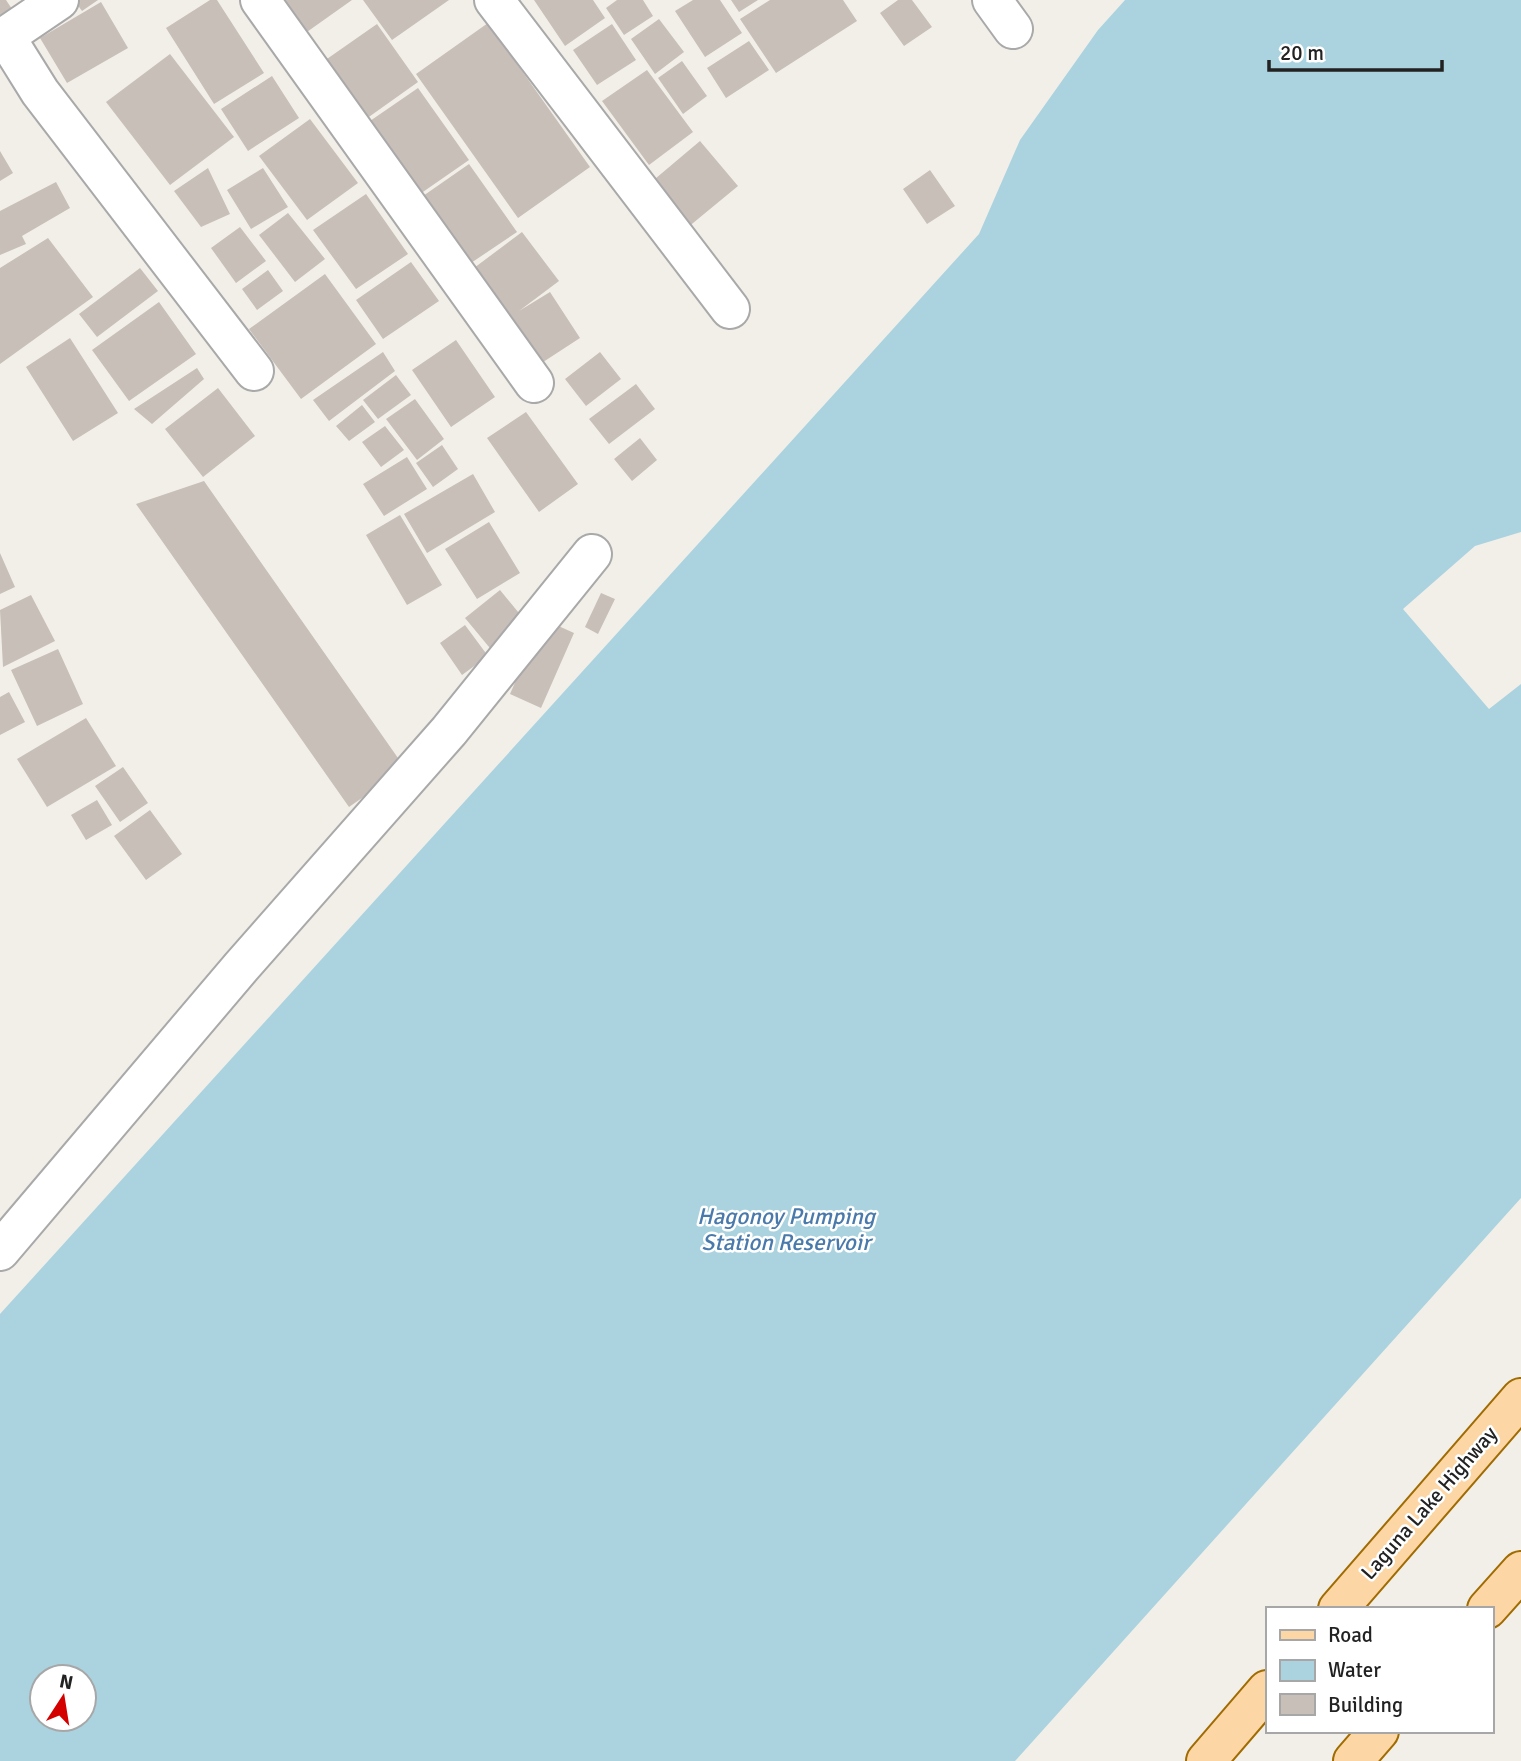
<svg xmlns="http://www.w3.org/2000/svg" width="1521" height="1761" font-family="Signika,sans-serif">
<style>
.water{fill:#aad3df;fill-rule:evenodd}
.building{fill:#c7bfb8}
.lines{fill:none;stroke-linecap:round;stroke-linejoin:round}
.minor-casing{stroke:#a9a9a9;stroke-width:42}
.major-casing{stroke:#a06b00;stroke-width:42}
.minor{stroke:#fff;stroke-width:38}
.major{stroke:#fcd6a4;stroke-width:38}
.labels{text-anchor:middle;dominant-baseline:central;stroke-width:5;stroke-linejoin:round;paint-order:stroke}
.street-label{font-size:21px;fill:#222;stroke:#fff}
.water-label{font-size:23px;font-style:italic;fill:#4a7aab;stroke:#fff}
</style>
<rect width="100%" height="100%" fill="#f2efe9"/>
<path class="water" d="M1125,0H1521V532L1475,546L1403,609L1489,709L1521,684V1198L1015,1761H0V1314L979,234L1020,140L1098,30ZM42,1677H84V1719H42Z"/>
<path class="building" d="M0,0H6L14,12L0,20Z
M74,0H98L82,11Z
M210,0H217L264,73L214,104L166,28Z
M269,0H352L297,39Z
M363,0H449L392,40Z
M534,0H593L605,18L565,46Z
M617,0H643L653,16L624,35L606,8Z
M693,0H720L742,33L705,57L675,11Z
M731,0H758L739,12Z
M770,0H843L857,21L776,73L740,19Z
M898,0H912L932,27L904,46L880,13Z
M101,2L128,48L67,83L40,38Z
M659,19L684,52L655,74L631,39Z
M488,23L590,167L518,218L416,74Z
M377,24L418,82L366,119L324,61Z
M612,24L636,60L597,85L573,50Z
M749,41L769,70L726,98L707,68Z
M170,54L234,137L170,185L106,102Z
M682,61L707,96L683,114L658,78Z
M647,70L693,132L649,165L602,101Z
M272,76L299,118L248,151L221,109Z
M418,88L469,160L420,194L370,121Z
M310,119L358,183L307,220L259,156Z
M700,141L738,186L687,228L649,184Z
M0,151L13,173L0,181Z
M469,164L517,232L471,263L423,196Z
M208,168L230,214L201,227L174,191Z
M263,168L288,207L251,229L227,190Z
M930,170L955,206L927,224L903,189Z
M56,182L70,208L22,236L26,244L0,255V211Z
M366,194L408,254L356,289L313,230Z
M288,213L325,259L295,282L259,235Z
M240,227L266,261L236,283L211,248Z
M522,232L559,281L519,311L550,292L580,338L537,366L507,319L511,317L474,268Z
M48,238L93,297L0,364V268Z
M411,262L439,301L383,339L356,300Z
M140,268L158,291L97,337L79,314Z
M268,270L283,291L257,310L242,289Z
M325,274L376,344L301,399L249,329Z
M159,302L196,354L129,401L92,350Z
M70,338L118,413L73,441L26,367Z
M456,340L495,397L451,427L412,370Z
M383,352L395,371L329,421L313,400Z
M600,352L621,379L586,406L565,379Z
M197,368L204,379L152,424L134,409Z
M396,375L411,395L378,419L363,400Z
M636,384L655,409L609,444L589,419Z
M218,388L255,436L203,477L165,429Z
M415,399L444,439L417,460L386,419Z
M362,405L375,422L349,441L336,426Z
M526,412L578,484L539,512L487,438Z
M385,426L404,450L381,467L362,442Z
M640,438L657,460L632,481L614,459Z
M442,445L458,469L433,487L416,463Z
M407,457L427,489L384,516L363,484Z
M473,474L495,512L427,553L404,514Z
M204,481L405,768L349,807L136,504Z
M400,515L442,585L407,605L366,535Z
M489,522L520,573L477,599L445,549Z
M0,553L15,587L0,594Z
M500,590L528,624L494,653L465,618Z
M601,593L615,599L598,634L585,627Z
M31,595L55,641L3,667L0,610Z
M543,619L574,633L541,708L510,694Z
M465,625L488,656L462,675L440,643Z
M58,649L83,704L37,726L11,670Z
M9,692L25,722L0,735V697Z
M86,718L116,766L47,807L17,759Z
M123,767L148,803L120,822L95,786Z
M97,800L112,825L86,840L71,815Z
M150,810L182,854L146,880L114,836Z"/>
<g class="lines">
<g class="minor-casing">
<path id="minor" d="M260,0L534,383
M494,0L730,309
M992,0L1013,29
M5,36L40,92L254,371
M0,40L59,0
M0,1251L241,967L449,731L592,554"/>
</g>
<g class="major-casing">
<path id="major" d="M1338,1609L1521,1398
M1487,1609L1521,1571
M1206,1761L1267,1690
M1353,1761L1379,1731"/>
</g>
<use href="#minor" class="minor"/>
<use href="#major" class="major"/>
</g>
<g class="labels">
<g class="street-label">
<text transform="translate(1429 1503) rotate(-49)">Laguna Lake Highway</text>
</g>
<g class="water-label">
<text x="786" y="1216">Hagonoy Pumping<tspan x="786" dy="26">Station Reservoir</tspan></text>
</g>
</g>
<rect x="1266" y="1607" width="228" height="126" fill="#ffffff" stroke="#a7a7a7" stroke-width="2"/>
<rect x="1280" y="1630" width="35" height="10" fill="#fcd6a4" stroke="#a7a7a7" stroke-width="2"/>
<text x="1328" y="1642" font-size="21" fill="#222222">Road</text>
<rect x="1280" y="1660" width="35" height="21" fill="#aad3df" stroke="#a7a7a7" stroke-width="2"/>
<text x="1328" y="1677" font-size="21" fill="#222222">Water</text>
<rect x="1280" y="1694" width="35" height="21" fill="#c7bfb8" stroke="#a7a7a7" stroke-width="2"/>
<text x="1328" y="1712" font-size="21" fill="#222222">Building</text>
<g transform="translate(63 1698) rotate(12)"><circle r="33" fill="#ffffff" stroke="#a7a7a7" stroke-width="2"/>
<path d="M0-5L12 26L0 18L-12 26Z" fill="#d40000"/>
<text y="-10" font-size="19" font-weight="bold" text-anchor="middle" fill="#222222">N</text>
</g>
<path d="M1269 60v10h173v-10" fill="none" stroke="#222222" stroke-width="3.5"/>
<text x="1280" y="60" font-size="21" fill="#222222" stroke="#ffffff" stroke-width="5" paint-order="stroke">20 m</text>
</svg>
